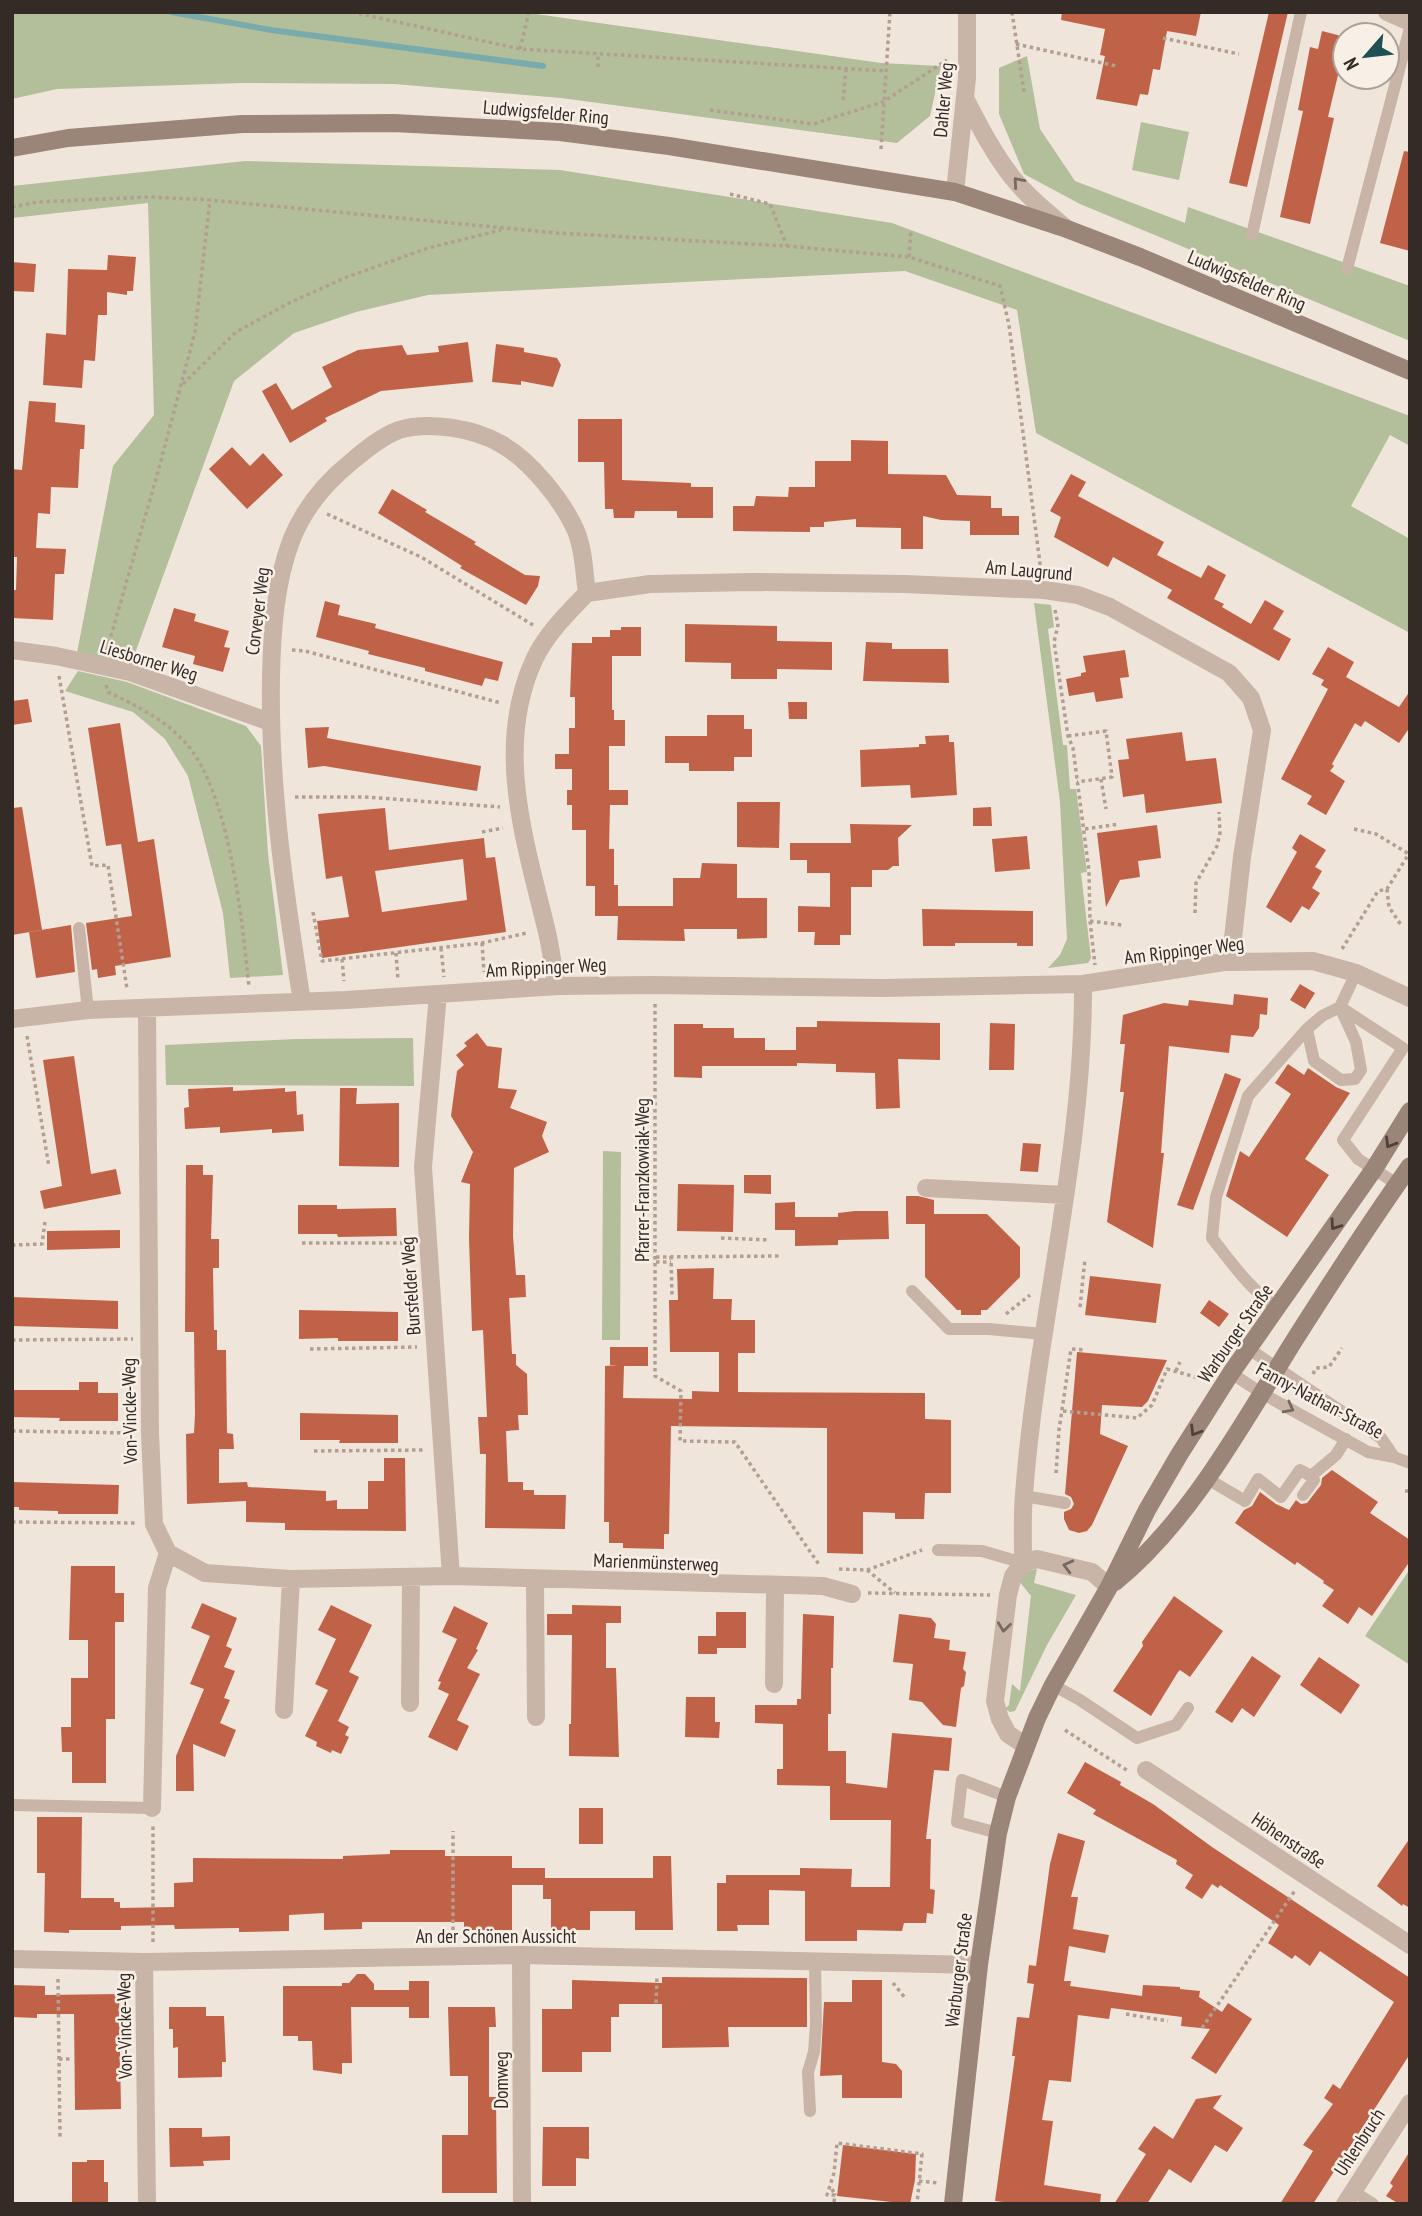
<svg xmlns="http://www.w3.org/2000/svg" width="1422" height="2216" font-family="'PT Sans Narrow',sans-serif">
<style>
.green{fill:#b3be9b}
.lines{fill:none;stroke-linecap:round;stroke-linejoin:round}
.stream{stroke:#7aabac;stroke-width:6}
.building{fill:#c06248;fill-rule:evenodd}
.path{stroke:#b39f91;stroke-width:3.5;stroke-dasharray:3.5 3.5;stroke-linecap:butt}
.service{stroke:#c8b5a7;stroke-width:12}
.minor{stroke:#c8b5a7;stroke-width:18}
.tertiary{stroke:#c8b5a7;stroke-width:18}
.secondary{stroke:#9b8478;stroke-width:18}
.oneway{stroke:#776961}
.oneway2{stroke:#4e413b}
.labels{text-anchor:middle;dominant-baseline:central;stroke-width:5;stroke-linejoin:round;paint-order:stroke}
.street-label{font-size:19px;fill:#342b27;stroke:#f8efe6}
</style>
<rect width="100%" height="100%" fill="#f0e5da"/>
<path class="green" d="M12,12H522L881,63L941,66L930,116L897,143L561,98L394,84L242,83L57,89L12,99Z
M1027,56L1040,129L1075,181L1185,223L1188,207L1410,286V341L1080,204L1024,174L999,114V68Z
M1141,122L1189,132L1179,180L1132,170Z
M245,161L560,170L892,223L1410,416V446L1390,435L1351,506L1410,539V633L1036,433L1017,310L905,271L428,295L356,312L294,333L234,381L130,667L76,658L113,466L154,415L148,203L12,218V186Z
M1034,603L1051,605L1054,627L1048,629L1063,745H1067L1070,789H1076L1087,872L1081,873L1091,958L1088,963L1048,968L1060,955L1067,939L1060,802Z
M78,671L127,682L246,726L261,746L268,854L283,975L230,978L223,913L188,776L165,739L133,712L65,691Z
M413,1038L414,1086L166,1085L165,1045L296,1039Z
M603,1151L621,1152L620,1340H602Z
M1037,1569L1034,1583L1076,1595L1047,1645L1015,1711L1010,1712L1005,1709L1009,1705L1012,1684L1020,1691L1031,1596L1019,1581L1027,1571Z
M1410,1569V1665L1365,1636Z"/>
<g class="lines">
<path class="stream" d="M171,12L271,30L543,66"/>
</g>
<path class="building" d="M1062,12H1201L1196,36L1167,31L1160,70L1153,69L1148,95L1140,94L1137,106L1096,99L1105,56L1100,55L1105,29L1061,20Z
M1269,12H1288L1247,187L1229,183Z
M1322,31L1345,37V55L1343,54L1328,117L1334,118L1310,224L1280,217L1303,111L1298,110L1310,47L1318,49Z
M1387,46L1396,48L1391,66L1387,65Z
M1404,151L1410,152V251L1380,243Z
M108,255L136,257L133,291H127V295L107,292V315H98L95,361L84,360L82,388L43,385L46,333L66,335L68,269L107,270Z
M12,262L36,264L34,292L12,291Z
M468,342L473,382L381,391L325,418L327,421L290,443L262,391L276,383L292,410L332,387L322,367L358,350L402,345L407,355L439,352L438,346Z
M496,344L524,348V352L557,358L561,365L553,387L521,381V385L492,382Z
M29,401L56,403L55,422L85,425L84,449H80L78,488L51,487L50,514L38,513L36,548L66,549L64,574H55L53,620L12,618V590H16L17,557H12V469L22,470Z
M578,419H622V480L691,483V487H713V518H677V511H635L634,518H614L613,509H605L604,462H578Z
M851,440L888,441V474L946,475L957,495L991,496V508H1002V516H1019V535H970V521L941,520L923,516V549H901V528L856,527V519L824,522V527H810V532L733,531V506H754L756,496L788,497L789,487H815V461H851Z
M232,447L250,466L263,453L283,475L247,509L209,469Z
M1071,474L1086,482L1078,496L1164,542L1157,555L1201,578L1208,565L1226,575L1214,599L1224,604L1222,607L1251,624L1265,600L1284,611L1273,629L1291,639L1279,661L1167,598L1172,590L1113,557L1108,567L1054,537L1061,517L1050,511Z
M392,489L427,510L425,512L476,542L474,544L525,575L540,576L538,586L526,605L460,568L462,566L378,513Z
M325,601L340,605L338,615L376,624L375,628L503,662L498,681L485,678L482,686L425,671V668L368,654L369,651L316,637Z
M174,608L196,614L194,621L229,631L224,647L230,648L223,672L193,664L195,656L162,647Z
M685,624L777,626V641L832,642V670L777,669V679H731V663L685,662Z
M621,627H641V656H612V710H614V720H625V746H609V790H628V805H610L609,849H614V885H618V906H673V878H700L702,863L737,864V898H767V938L737,939V929H684L685,941L617,940L618,916H595V886H586V830H572V805H567V790H572V769H555V754H569V728H575V697H570L572,643H592V637H610V630H621Z
M866,642L892,643V649H948L949,683L863,681Z
M1328,647L1354,662L1346,677L1399,707L1410,691V727L1399,743L1365,721L1361,727L1355,723L1332,764L1334,766L1330,771L1345,781L1326,815L1307,804L1312,796L1281,779L1328,689L1321,685L1324,680L1312,674Z
M1125,650L1129,677L1120,678L1123,698L1096,702L1094,692L1069,696L1066,679L1081,676V673L1086,672L1083,656Z
M28,699L32,722L12,725V701Z
M788,702H807V719H789Z
M707,715H744V729H752V757H734V771H689V763H665V736H707Z
M120,723L138,842L154,839L171,957L115,966L116,975L98,978L97,969L92,970L86,923L132,916L121,844L106,846L88,728Z
M329,727L327,738L481,766L477,791L324,766L308,768L305,728Z
M1182,732L1186,761L1216,758L1222,803L1146,813L1144,794L1123,797L1118,760L1129,759L1126,739Z
M949,735V742H954L957,795L911,798L910,785L861,787L860,750L919,747V744H926L925,736Z
M737,802H780L779,848L737,847Z
M22,807L42,930L12,935V808Z
M991,807L992,826H973V808Z
M385,808L389,850L484,838L486,858L495,857L506,932L322,958L317,921L349,917L342,876L326,879L318,814ZM463,859L467,900L382,912L375,871Z
M850,824L912,825L898,838L899,866H893L888,870H872V887H851V935H840V945H814L815,932H798V906L830,907V873H807V860H790V843H851Z
M1157,825L1161,858L1138,861L1140,877L1120,880L1106,907L1097,833Z
M1300,834L1326,850L1315,867L1322,871L1312,888L1320,893L1309,910L1302,906L1291,923L1266,907L1297,852L1292,848Z
M1027,836L1030,869L995,872L992,839Z
M922,909L1033,911V946H1017V943H955V946H923Z
M71,925L75,972L36,978L29,932Z
M1300,984L1315,993L1305,1009L1290,1000Z
M1234,994L1268,998L1267,1015L1260,1014L1259,1028L1253,1037L1231,1035L1229,1053L1169,1046L1161,1153H1164L1153,1248L1107,1222L1124,1092H1120L1125,1044H1120L1123,1015L1164,1003L1188,1006L1189,1000L1233,1005Z
M817,1021L940,1023V1060L898,1059L900,1108L876,1109L875,1073L836,1072V1064L797,1063V1066H702V1078L674,1077V1024H703V1028H734V1038H765V1050H796V1027H817Z
M990,1023L1015,1024L1014,1070H989Z
M477,1033L487,1046L502,1048L498,1088L517,1090L510,1108L547,1122L542,1136L549,1152L514,1168L513,1236L516,1275H525L526,1297L509,1298L512,1354H516V1365L527,1374L528,1415H518L519,1430L506,1431L508,1482H523V1490H534V1495H566L565,1529L485,1528L486,1454H480L478,1417H487L483,1330L472,1331L469,1238L470,1184L461,1182L473,1152L451,1116L457,1071L464,1065L456,1055L467,1046L464,1043Z
M74,1056L91,1174L116,1169L121,1194L44,1209L40,1191L62,1186L43,1060Z
M1288,1064L1304,1075L1308,1068L1336,1087L1350,1093L1305,1159L1329,1175L1287,1237L1226,1196L1240,1151L1249,1157L1291,1094L1275,1083Z
M1225,1073L1241,1079L1193,1210L1177,1205Z
M233,1087V1091L285,1088V1092L296,1091L297,1115L303,1114L304,1131L272,1133V1129L220,1133V1127L185,1129L184,1108L189,1107L188,1089Z
M340,1088H357L356,1104L399,1103V1167L339,1166Z
M1023,1143L1041,1144L1038,1172L1020,1171Z
M186,1165H203V1175H213L211,1239H219V1268H213L214,1330H217V1350H226L227,1433L233,1434L234,1449H219V1483L247,1482L248,1487L326,1491V1501L337,1500V1509H368V1481H384V1458H405L406,1531L285,1530V1523L246,1522V1501L187,1504L186,1434L194,1433L195,1414L194,1332H185Z
M744,1175H771V1194L744,1193Z
M678,1184L734,1185L733,1232L677,1231Z
M906,1196H918L934,1200V1214H987L1020,1247V1277L987,1310H981V1315H961V1310H957L925,1277V1224H906Z
M795,1202V1230H775V1203Z
M298,1205H337V1209L396,1208L397,1236L338,1237L337,1234H298Z
M855,1211H888L889,1239L838,1240V1245L795,1246V1217H838V1213Z
M120,1230V1248L47,1250V1231Z
M714,1268L713,1299H732L731,1320H755V1353H738V1392L925,1393V1419L951,1420V1493H925L924,1519H895V1513L863,1512V1554L827,1553V1428L671,1426L669,1534H664V1549L623,1548V1543H609V1522H604L605,1366L618,1365H610V1347H648V1366H624L623,1398L692,1399V1391L719,1392V1352H670L669,1300H678L677,1269Z
M1090,1276L1161,1284L1156,1323L1085,1315Z
M12,1297L118,1301V1329L12,1326Z
M1209,1300L1229,1314L1219,1327L1200,1313Z
M299,1310L398,1312V1341H338V1338L299,1339Z
M1077,1352L1167,1360L1148,1401L1142,1407L1102,1405L1100,1434L1128,1446L1092,1525L1087,1531L1079,1533L1069,1530L1064,1519V1512L1071,1509L1074,1504L1071,1497L1065,1494Z
M79,1382H98V1393H118V1421H59L60,1418L12,1417V1390H79Z
M300,1413L398,1415V1443H339L340,1440H300Z
M1332,1470L1378,1502L1370,1513L1410,1540V1561L1372,1616L1359,1607L1348,1624L1322,1606L1334,1590L1323,1583L1324,1581L1297,1562L1295,1565L1235,1523L1244,1510L1252,1506L1260,1492L1276,1504L1289,1510L1296,1500L1301,1504L1307,1503L1321,1485L1322,1478Z
M12,1482L119,1485L118,1514H58V1511L19,1510V1507H12Z
M71,1566H115V1593H124V1622H115V1719H106V1783H72V1752H62L61,1727H71V1678H88V1640H69Z
M1174,1596L1223,1631L1190,1677L1180,1670L1178,1672L1151,1716L1113,1691L1143,1646L1142,1642Z
M202,1603L237,1618L226,1646L232,1649L224,1667L235,1671L224,1698L230,1700L220,1723L236,1730L225,1757L193,1744L194,1791H176V1756L204,1689L190,1684L210,1636L191,1628Z
M331,1605L372,1625L349,1672L359,1677L338,1721L349,1727L345,1735L349,1737L341,1754L332,1750L331,1753L316,1746L317,1742L305,1736L328,1690L315,1684L336,1639L318,1630Z
M572,1605L621,1606V1623H606V1668H616L619,1757L569,1756V1724H571L572,1635H547V1614H572Z
M454,1606L488,1623L476,1649L478,1650L467,1668L480,1674L457,1720L469,1726L457,1751L428,1737L449,1694L438,1689L441,1682L438,1681L457,1639L442,1632Z
M716,1612H746V1648H717V1654H698V1636H716Z
M803,1614L834,1616L833,1668H831V1714H828V1751H846V1783L887,1788L892,1733L952,1738L949,1771L934,1770L926,1839H931L930,1889L935,1890L933,1914L927,1913L926,1923H904L902,1931L857,1930V1941H805V1891L769,1890V1925H737L738,1931H717V1883H726V1875H800V1868L852,1869L851,1887H890L891,1820H830V1786L777,1785V1769H783V1724L755,1723V1705H797V1699H801Z
M899,1614L931,1618L936,1624L934,1638L950,1640L949,1650L966,1652L963,1669L966,1672L964,1686L961,1688L956,1727L943,1725L922,1702L909,1700L913,1664L893,1662Z
M1252,1656L1281,1676L1254,1717L1242,1708L1232,1723L1215,1712Z
M1319,1657L1360,1685L1341,1714L1300,1685Z
M686,1697H715V1722H720L719,1738L685,1737Z
M1085,1762L1121,1782L1120,1785L1153,1804L1212,1847L1410,1978V2054L1313,2204H1280L1313,2151L1303,2145L1333,2104L1324,2098L1333,2084L1340,2089L1394,2002L1320,1951L1310,1966L1295,1955L1292,1959L1268,1943L1279,1925L1220,1885L1218,1888L1212,1884L1202,1899L1185,1888L1193,1875L1176,1864L1177,1860L1093,1814L1096,1810L1067,1793Z
M579,1808H603V1844H579Z
M37,1817H82L81,1898H114V1902H120V1908L174,1907V1883L193,1882V1858L343,1859V1856L390,1854V1850H445V1856H512V1868H545V1878H653V1856H671L673,1930H635V1911H590V1930H551V1899H543V1885H512V1930H464V1922H362V1929L324,1930V1913L289,1915V1931L239,1932V1928L175,1929L174,1925L121,1926V1930H69V1933L44,1932L45,1873H37Z
M1058,1833L1085,1841L1071,1897H1078L1073,1929L1109,1935L1105,1953L1069,1946L1064,1981H1071L1070,1986L1142,1996L1143,1985L1180,1987V1989L1200,1991L1199,1997L1222,2012L1228,2003L1252,2019L1216,2074L1191,2058L1210,2029L1181,2026L1182,2017L1111,2008L1109,2019L1078,2015L1071,2082L1049,2080L1042,2120L1053,2121L1044,2185L1101,2194L1100,2204H1021L995,2201L1015,2056H1012L1017,2017L1029,2018L1034,1984L1027,1983L1029,1965L1036,1966L1050,1864Z
M1410,1838V1908L1403,1904L1402,1906L1377,1886Z
M357,1974H365L374,1984V1990H409V1981H429V2018H409V2007H351L352,2063H342V2074L313,2070L312,2041H298V2036H283V1986H342V1983H349Z
M662,1977L807,1978V2027H728L729,2047L662,2048V2004H619V2017H611V2052H582V2072H542V2009H572V1980L662,1983Z
M852,1980H882V2062L896,2064L902,2071V2098H842V2075L820,2076L824,2002H852Z
M12,1985L45,1986V1995L119,1994L121,2109L75,2110L74,2014H37V2018L12,2017Z
M169,2007H206V2016H224L226,2062H222V2077L178,2078V2047L173,2048V2029H169Z
M448,2007H495L496,2027H489V2097H496L497,2193H442V2135H468V2076H450Z
M1222,2095L1213,2108L1243,2128L1227,2152L1215,2145L1191,2183L1169,2169L1147,2204H1114L1146,2154L1138,2149L1154,2126L1173,2139L1196,2099Z
M543,2127H589V2159L576,2158V2186H542Z
M169,2128H202V2137L230,2136V2160L203,2161L204,2166L170,2167Z
M843,2145L916,2154L915,2180L910,2204L837,2196Z
M1410,2151V2204H1399L1386,2196L1393,2186L1390,2183Z
M87,2160H104V2182H108V2204H72V2162H87Z"/>
<g class="lines">
<path class="path" d="M352,12L520,49L886,71
M1012,12L1024,92
M1163,38L1239,54
M1016,44L1116,66
M520,49L529,12
M598,67V53
M843,100L846,69
M710,110L813,124L883,102L947,60
M881,149L890,12
M730,194L770,204L787,246
M12,207L38,202L149,197L210,200L557,233L787,246L909,257L1000,286L1009,325L1041,571
M909,257L911,230
M183,384L236,332L291,302L347,277L428,248L501,230
M327,514L421,557L533,625
M1055,610L1058,625L1054,642L1068,736L1073,748L1089,871L1090,921L1095,965
M107,650L159,468L195,332L210,200
M292,650L305,651L501,703
M59,676L92,866L108,865L127,989
M106,685L108,692C135,705 162,718 184,741C230,790 242,921 249,987
M1068,736L1106,731L1112,777L1077,782
M1101,779L1106,809
M295,797H365L500,807
M1085,829L1119,824
M1354,829L1376,834L1409,854
M482,832L503,828
M1387,889L1389,907L1401,925
M313,912L322,961L482,943L527,933
M1195,913L1196,883L1217,846L1220,833L1219,812
M1090,921L1122,925
M482,943L484,972
M441,948L444,977
M1342,949L1378,891L1387,889L1410,852
M396,953L398,980
M342,959L344,981
M655,1004V1376L681,1391L680,1441L735,1442L820,1566
M27,1036L49,1167
M721,1238L770,1240
M302,1243H412
M12,1245L42,1244L45,1222
M671,1256L672,1296
M656,1257L780,1256
M656,1262H671
M1080,1307L1085,1259
M1006,1314L1030,1295
M12,1340L133,1339
M310,1349L417,1347
M1176,1371L1180,1362
M1313,1374L1316,1368L1329,1367L1342,1348
M1063,1411L1137,1418L1152,1405L1167,1369L1199,1378
M12,1431L131,1433
M314,1451L424,1450
M1056,1473L1059,1430L1071,1349L1086,1350
M1405,1491H1410
M12,1522L137,1523
M839,1569L867,1570L922,1550
M867,1570L895,1593
M868,1593L990,1595
M1065,1730L1128,1771
M453,1937V1831
M153,1942V1824
M58,1979L60,2138
M893,1983L906,1999
M656,2003L657,1977
M1126,2014L1168,2021
M1202,2028L1296,1889
M59,2059H70
M919,2181L938,2183
M832,2189L835,2195
M834,2202L835,2195H827L834,2173L837,2143L922,2154L917,2204"/>
<path class="service" d="M1252,235L1301,12
M1347,269L1410,28
M79,928L88,1010
M1307,1029L1314,1061L1341,1080L1355,1079L1361,1070L1356,1042L1340,1007L1356,973
M912,1291L949,1329H989L1043,1334
M1278,1308C1250,1290 1232,1263 1212,1238L1216,1197L1248,1096L1307,1029L1322,1016L1340,1007L1403,1048L1343,1140L1358,1159L1397,1184
M1249,1349L1381,1438L1394,1457
M1231,1373L1263,1394L1368,1452L1394,1457L1410,1463
M1206,1478L1245,1501L1258,1479L1281,1497L1300,1470L1311,1476L1336,1455L1346,1439
M1303,1495L1314,1480L1311,1476
M1024,1496L1065,1503
M938,1550L982,1551L1023,1563
M1053,1685L1080,1700L1137,1738L1176,1725L1188,1708
M12,1805L152,1808
M998,1833L957,1822L962,1780L1007,1797
M810,2111L808,2072L814,2052L816,2025L815,1961
M1353,2191L1373,2204"/>
<path class="minor" d="M1387,12L1410,22
M587,593L650,584L753,582L905,584L1044,590L1078,595L1110,607L1229,673L1251,698L1262,730L1242,857L1232,947L1224,962
M12,650L56,656L130,672L270,722
M438,994L423,1167L451,1576
M302,1002C285,894 269,786 271,677C272,631 275,584 291,541C303,510 325,483 351,462C364,451 382,436 399,430C428,421 474,428 501,444C530,460 563,501 576,531C584,550 584,573 587,593C567,614 546,634 534,660C494,747 525,841 546,928C551,947 553,967 556,986
M147,1008L150,1433L154,1524L168,1553L157,1588L152,1808
M12,1019L88,1010L346,1000L559,986L651,985L883,988L1083,984L1224,962L1313,961L1356,973L1410,998
M926,1188L1065,1195
M168,1553L205,1573L291,1579L451,1576L823,1586L852,1594
M1023,1563C1023,1540 1022,1517 1024,1494C1037,1323 1084,1155 1083,984
M535,1579L536,1717
M774,1684L775,1586
M410,1703L411,1577
M284,1710L291,1579
M1026,1746L1008,1734L1000,1719L995,1701L1008,1595L1013,1576L1023,1563L1037,1559L1092,1572L1109,1587
M1146,1770L1410,1945
M521,1955L522,2204
M12,1959L144,1962L521,1955L979,1965
M144,1962L147,2204
M1345,2204L1410,2103"/>
<path class="tertiary" d="M965,98C979,125 993,153 1012,177C1028,197 1048,213 1067,229
M955,192L967,78V12"/>
<path class="secondary" d="M12,148L68,138L242,124L394,123L560,132L669,146L955,192L1067,229L1140,257L1410,371
M1115,1582C1189,1522 1242,1425 1292,1344C1330,1284 1369,1224 1410,1166
M953,2204L979,1965L998,1833L1007,1797L1037,1718L1053,1685L1109,1587L1147,1510L1179,1455L1231,1373L1374,1169L1410,1111"/>
</g>
<defs><path id="oneway-chevron" d="M-2-3.5L2.5 0L-2 3.5" fill="none" stroke-width="1.6" stroke-linecap="round" stroke-linejoin="round" transform="scale(1.75)"/></defs>
<g class="oneway">
<use href="#oneway-chevron" transform="translate(1018 182) rotate(-131)"/>
<use href="#oneway-chevron" transform="translate(1289 1408) rotate(28)"/>
<use href="#oneway-chevron" transform="translate(1068 1566) rotate(-166)"/>
<use href="#oneway-chevron" transform="translate(1004 1627) rotate(97)"/>
</g>
<g class="oneway2">
<use href="#oneway-chevron" transform="translate(1390 1143) rotate(121)"/>
<use href="#oneway-chevron" transform="translate(1335 1225) rotate(125)"/>
<use href="#oneway-chevron" transform="translate(1195 1431) rotate(122)"/>
</g>
<g class="labels">
<g class="street-label">
<text transform="translate(943 100) rotate(-85)">Dahler Weg</text>
<text transform="translate(546 112) rotate(5)">Ludwigsfelder Ring</text>
<text transform="translate(1247 280) rotate(23)">Ludwigsfelder Ring</text>
<text transform="translate(1029 570) rotate(5)">Am Laugrund</text>
<text transform="translate(257 611) rotate(-83)">Corveyer Weg</text>
<text transform="translate(149 660) rotate(17)">Liesborner Weg</text>
<text transform="translate(1184 950) rotate(-7)">Am Rippinger Weg</text>
<text transform="translate(546 967) rotate(-3)">Am Rippinger Weg</text>
<text transform="translate(642 1180) rotate(-90)">Pfarrer-Franzkowiak-Weg</text>
<text transform="translate(410 1286) rotate(-94)">Bursfelder Weg</text>
<text transform="translate(1235 1333) rotate(-55)">Warburger Straße</text>
<text transform="translate(1320 1400) rotate(28)">Fanny-Nathan-Straße</text>
<text transform="translate(129 1411) rotate(-91)">Von-Vincke-Weg</text>
<text transform="translate(656 1562) rotate(2)">Marienmünsterweg</text>
<text transform="translate(1289 1840) rotate(34)">Höhenstraße</text>
<text x="496" y="1936">An der Schönen Aussicht</text>
<text transform="translate(958 1970) rotate(-83)">Warburger Straße</text>
<text transform="translate(124 2026) rotate(-91)">Von-Vincke-Weg</text>
<text transform="translate(501 2080) rotate(-90)">Domweg</text>
<text transform="translate(1359 2142) rotate(-57)">Uhlenbruch</text>
</g>
</g>
<rect width="1422" height="2216" fill="none" stroke="#342b27" stroke-width="28"/>
<g transform="translate(1366 56) rotate(242)"><circle r="33" fill="#f8efe6" stroke="#aaa19a" stroke-width="2"/>
<path d="M0-5L12 26L0 18L-12 26Z" fill="#1f5154"/>
<text y="-10" font-size="19" font-weight="bold" text-anchor="middle" fill="#342b27">N</text>
</g>
</svg>
